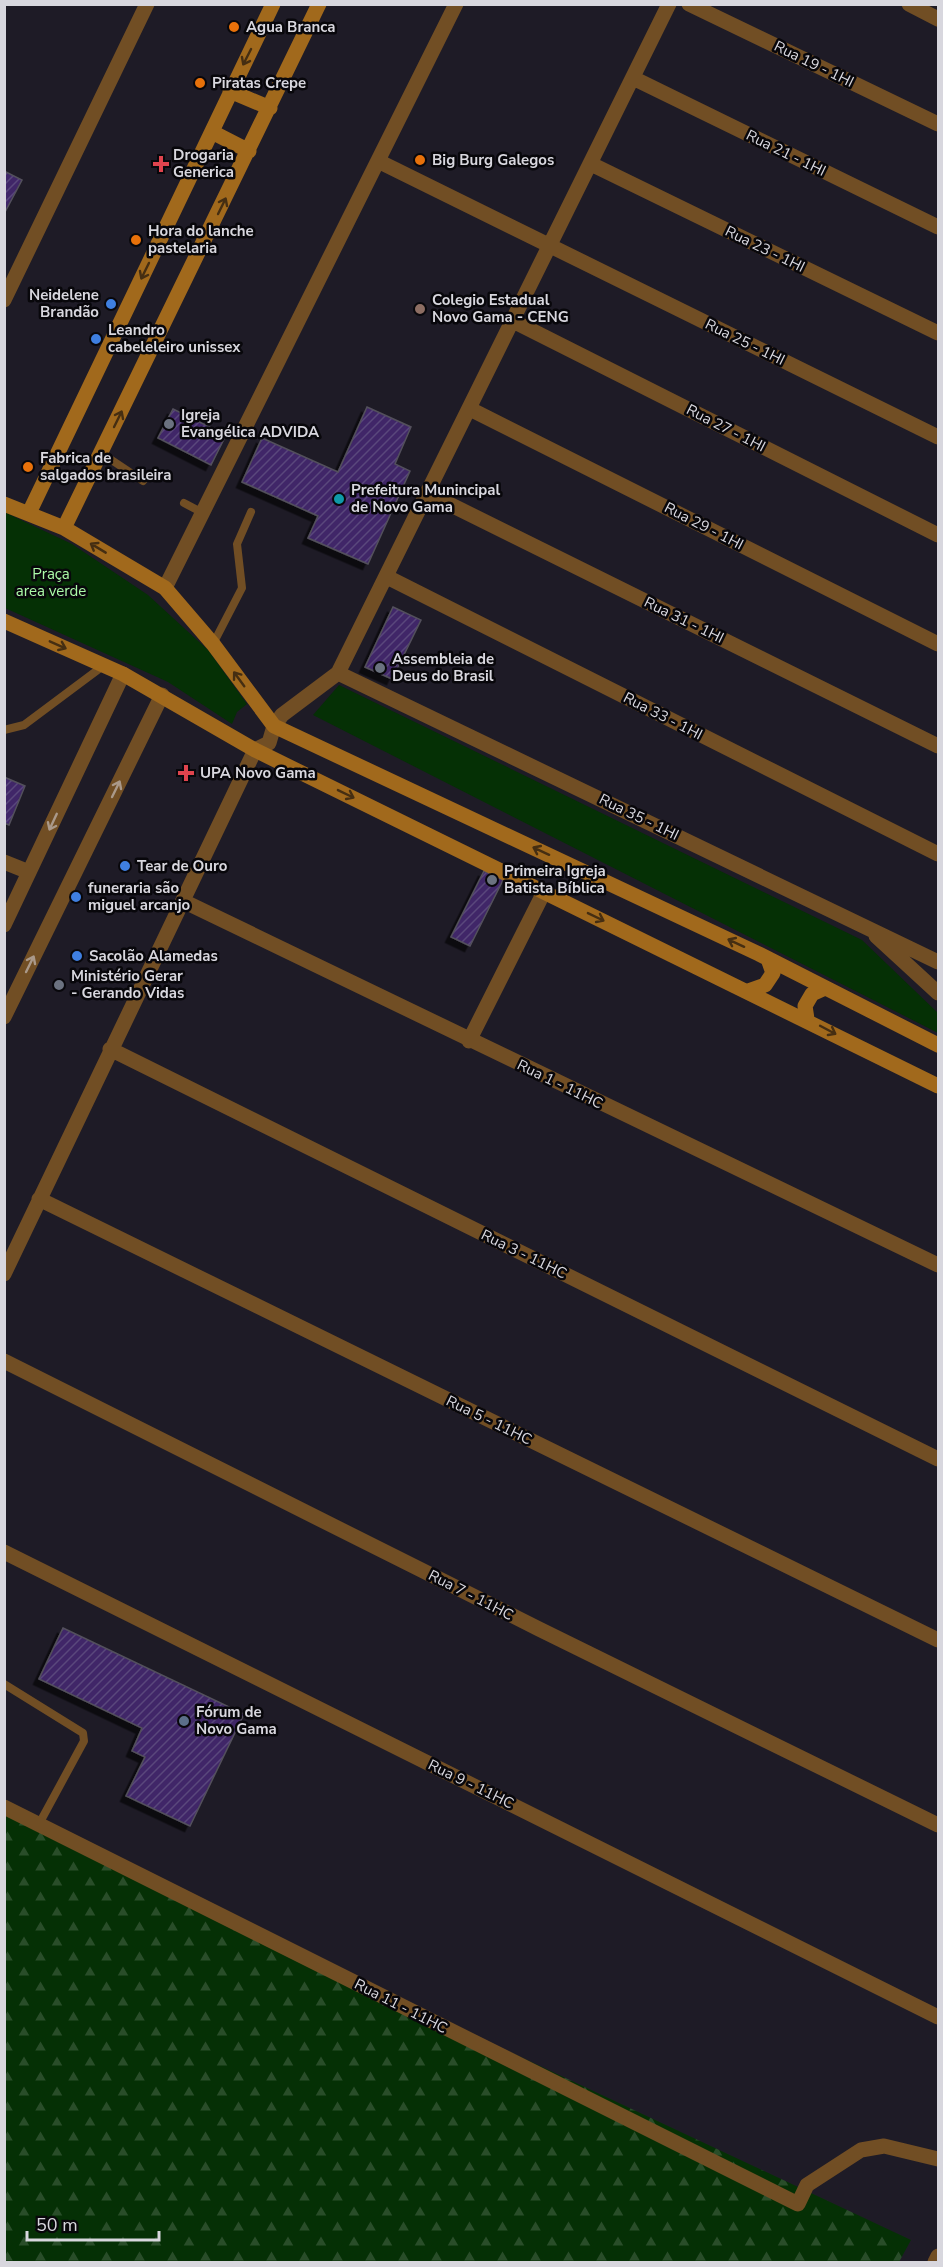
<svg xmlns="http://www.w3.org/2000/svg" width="943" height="2267" font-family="'Nunito Sans',sans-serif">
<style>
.forest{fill:url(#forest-firs)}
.green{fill:#053005}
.building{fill:url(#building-hatch);stroke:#53505c;stroke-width:1.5;filter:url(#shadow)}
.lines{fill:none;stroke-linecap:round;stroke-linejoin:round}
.lane{stroke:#714e24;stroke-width:8}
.street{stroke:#714e24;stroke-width:15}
.secondary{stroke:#a1691c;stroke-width:15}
.oneway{stroke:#452e12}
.oneway2{stroke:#aa998a}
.food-dot{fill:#e8710a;stroke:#08070b;stroke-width:2}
.health-dot{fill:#e0444e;stroke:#08070b;stroke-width:2}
.shop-dot{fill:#3f7fe0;stroke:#08070b;stroke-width:2}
.education-dot{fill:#8d6e63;stroke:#08070b;stroke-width:2}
.worship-dot{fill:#6b7280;stroke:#08070b;stroke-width:2}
.culture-dot{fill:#0f9aa8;stroke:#08070b;stroke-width:2}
.service-dot{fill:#5c6f8a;stroke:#08070b;stroke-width:2}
.labels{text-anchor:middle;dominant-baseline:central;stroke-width:5;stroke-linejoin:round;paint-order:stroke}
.poi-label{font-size:15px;font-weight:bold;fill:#d8d7de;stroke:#08070b;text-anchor:start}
.street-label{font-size:15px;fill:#d8d7de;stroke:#08070b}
.park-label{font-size:15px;fill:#acfba8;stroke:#08070b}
</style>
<defs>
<pattern id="forest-firs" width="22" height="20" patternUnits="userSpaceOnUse" patternTransform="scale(1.5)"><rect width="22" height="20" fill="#053005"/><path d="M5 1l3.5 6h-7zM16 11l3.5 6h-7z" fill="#294d29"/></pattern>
<pattern id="building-hatch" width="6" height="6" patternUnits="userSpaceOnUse" patternTransform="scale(1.5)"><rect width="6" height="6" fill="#3f2867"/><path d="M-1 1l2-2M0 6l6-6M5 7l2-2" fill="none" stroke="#5a467c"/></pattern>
<filter id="shadow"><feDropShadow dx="-5.5" dy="5.5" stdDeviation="0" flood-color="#0009"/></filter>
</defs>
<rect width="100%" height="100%" fill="#1e1b26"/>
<path class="forest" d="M5,1815L911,2240L899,2262H5Z"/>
<path class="green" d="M4,512L72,544L148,595L208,650L247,704L237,712L232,724L168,682L5,608Z
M339,685L862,940L938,1013V1033L313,715Z"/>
<path class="building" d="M4,171L22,180L4,214Z
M367,407L411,427L395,464L410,471L368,564L308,538L318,516L242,482L262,438L338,472Z
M173,409L226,435L211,465L158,438Z
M393,607L421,620L392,679L365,667Z
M4,777L25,786L9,825L4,823Z
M484,871L503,880L470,946L451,937Z
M63,1628L244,1714L190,1826L126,1796L145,1757L132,1751L142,1728L39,1679Z"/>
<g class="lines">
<path class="lane" d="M101,453L143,481
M184,503L203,513
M213,644L242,588L237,544L251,512
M4,730L24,725L103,666
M4,1684L83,1733L84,1741L39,1824"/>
<path class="street" d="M689,4L938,124
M909,4L938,19
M633,78L938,227
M378,161L938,437
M591,164L938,333
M4,300L147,4
M513,321L938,535
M470,409L938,644
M429,494L938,746
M387,577L938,854
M165,588L456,4
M338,673L938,962
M4,862L29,872
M183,901L938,1265
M4,925L123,674
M876,936L938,993
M4,1017L162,695
M469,1041L544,892
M110,1049L938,1459
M39,1199L938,1640
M4,1274L255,750L269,743L274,726L282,715L338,673L669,4
M4,1361L539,1629L938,1825
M4,1552L938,2017
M4,1807L798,2204L807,2185L861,2150L884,2146L938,2159
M935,2262L938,2256"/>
<path class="secondary" d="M230,91L270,108
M212,132L249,151
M4,504L64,528L165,588L213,644L274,726L759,954L938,1045
M29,513L273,4
M64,528L319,4
M4,621L123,674L255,750L938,1086
M748,991L765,985L773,973L768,959
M807,1019L805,1006L812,994L823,989"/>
</g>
<defs><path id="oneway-shaft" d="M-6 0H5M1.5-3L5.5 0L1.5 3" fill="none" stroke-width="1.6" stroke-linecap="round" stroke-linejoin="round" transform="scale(1.5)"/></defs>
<g class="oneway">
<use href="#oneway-shaft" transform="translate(247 57) rotate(117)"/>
<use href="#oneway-shaft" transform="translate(222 206) rotate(-64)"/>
<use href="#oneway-shaft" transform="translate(145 271) rotate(116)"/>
<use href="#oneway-shaft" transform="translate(118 419) rotate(-64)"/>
<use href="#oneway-shaft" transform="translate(98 548) rotate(-149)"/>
<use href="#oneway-shaft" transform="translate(58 645) rotate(24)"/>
<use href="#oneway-shaft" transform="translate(239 679) rotate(-126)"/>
<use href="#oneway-shaft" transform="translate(346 794) rotate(26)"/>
<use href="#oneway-shaft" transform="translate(541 851) rotate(-155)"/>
<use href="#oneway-shaft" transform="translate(596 917) rotate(26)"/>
<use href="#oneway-shaft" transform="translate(736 943) rotate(-155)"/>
<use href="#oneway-shaft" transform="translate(828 1030) rotate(28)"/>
</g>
<g class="oneway2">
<use href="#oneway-shaft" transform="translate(116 789) rotate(-64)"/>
<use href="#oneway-shaft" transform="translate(53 822) rotate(115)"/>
<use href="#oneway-shaft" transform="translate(30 964) rotate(-64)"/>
</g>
<g class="food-dot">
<circle cx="234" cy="27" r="6"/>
<circle cx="200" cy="83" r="6"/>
<circle cx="420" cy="160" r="6"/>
<circle cx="136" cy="240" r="6"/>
<circle cx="28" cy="467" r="6"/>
</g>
<g class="health-dot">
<path d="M158 155h6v6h6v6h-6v6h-6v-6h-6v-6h6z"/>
<path d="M183 764h6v6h6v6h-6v6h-6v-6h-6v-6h6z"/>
</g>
<g class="shop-dot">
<circle cx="111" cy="304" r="6"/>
<circle cx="96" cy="339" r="6"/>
<circle cx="125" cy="866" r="6"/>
<circle cx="76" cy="897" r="6"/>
<circle cx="77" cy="956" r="6"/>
</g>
<circle class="education-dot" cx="420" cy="309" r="6"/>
<g class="worship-dot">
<circle cx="169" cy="424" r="6"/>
<circle cx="380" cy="668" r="6"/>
<circle cx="492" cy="880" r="6"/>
<circle cx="59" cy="985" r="6"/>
</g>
<circle class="culture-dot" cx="339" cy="499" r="6"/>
<circle class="service-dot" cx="184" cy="1721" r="6"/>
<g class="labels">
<g class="poi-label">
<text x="246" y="27">Agua Branca</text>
<text x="212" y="83">Piratas Crepe</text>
<text x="173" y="155">Drogaria<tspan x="173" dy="17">Generica</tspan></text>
<text x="432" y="160">Big Burg Galegos</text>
<text x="148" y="231">Hora do lanche<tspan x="148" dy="17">pastelaria</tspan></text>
<text x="99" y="295" text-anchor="end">Neidelene<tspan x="99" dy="17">Brandão</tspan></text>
<text x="432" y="300">Colegio Estadual<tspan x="432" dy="17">Novo Gama - CENG</tspan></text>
<text x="108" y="330">Leandro<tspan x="108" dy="17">cabeleleiro unissex</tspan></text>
<text x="181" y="415">Igreja<tspan x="181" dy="17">Evangélica ADVIDA</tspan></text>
<text x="40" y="458">Fabrica de<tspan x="40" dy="17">salgados brasileira</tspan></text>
<text x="351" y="490">Prefeitura Munincipal<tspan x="351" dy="17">de Novo Gama</tspan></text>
<text x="392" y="659">Assembleia de<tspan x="392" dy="17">Deus do Brasil</tspan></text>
<text x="200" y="773">UPA Novo Gama</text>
<text x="137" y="866">Tear de Ouro</text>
<text x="504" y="871">Primeira Igreja<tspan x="504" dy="17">Batista Bíblica</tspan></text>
<text x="88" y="888">funeraria são<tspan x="88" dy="17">miguel arcanjo</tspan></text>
<text x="89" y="956">Sacolão Alamedas</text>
<text x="71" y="976">Ministério Gerar<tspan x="71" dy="17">- Gerando Vidas</tspan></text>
<text x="196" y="1712">Fórum de<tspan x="196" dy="17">Novo Gama</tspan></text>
</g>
<g class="street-label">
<text transform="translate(814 64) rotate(26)">Rua 19 - 1HI</text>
<text transform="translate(786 153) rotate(26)">Rua 21 - 1HI</text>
<text transform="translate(765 249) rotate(26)">Rua 23 - 1HI</text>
<text transform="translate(745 342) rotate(26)">Rua 25 - 1HI</text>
<text transform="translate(726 428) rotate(27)">Rua 27 - 1HI</text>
<text transform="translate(704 526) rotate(27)">Rua 29 - 1HI</text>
<text transform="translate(684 620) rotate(26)">Rua 31 - 1HI</text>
<text transform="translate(663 716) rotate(27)">Rua 33 - 1HI</text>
<text transform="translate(639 817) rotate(26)">Rua 35 - 1HI</text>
<text transform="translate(560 1084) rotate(26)">Rua 1 - 11HC</text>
<text transform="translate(524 1254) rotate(26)">Rua 3 - 11HC</text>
<text transform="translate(489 1420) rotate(26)">Rua 5 - 11HC</text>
<text transform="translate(471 1595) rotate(27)">Rua 7 - 11HC</text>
<text transform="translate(471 1784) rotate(26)">Rua 9 - 11HC</text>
<text transform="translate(401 2006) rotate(27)">Rua 11 - 11HC</text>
</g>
<g class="park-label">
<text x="51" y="574">Praça<tspan x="51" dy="17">area verde</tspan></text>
</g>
</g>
<rect width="943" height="2267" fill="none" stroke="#d8d7de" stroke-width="12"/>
<path d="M27 2231v9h132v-9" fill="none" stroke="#d8d7de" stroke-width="3"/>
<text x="36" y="2231" font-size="18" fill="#d8d7de" stroke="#08070b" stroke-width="4.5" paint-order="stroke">50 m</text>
</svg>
